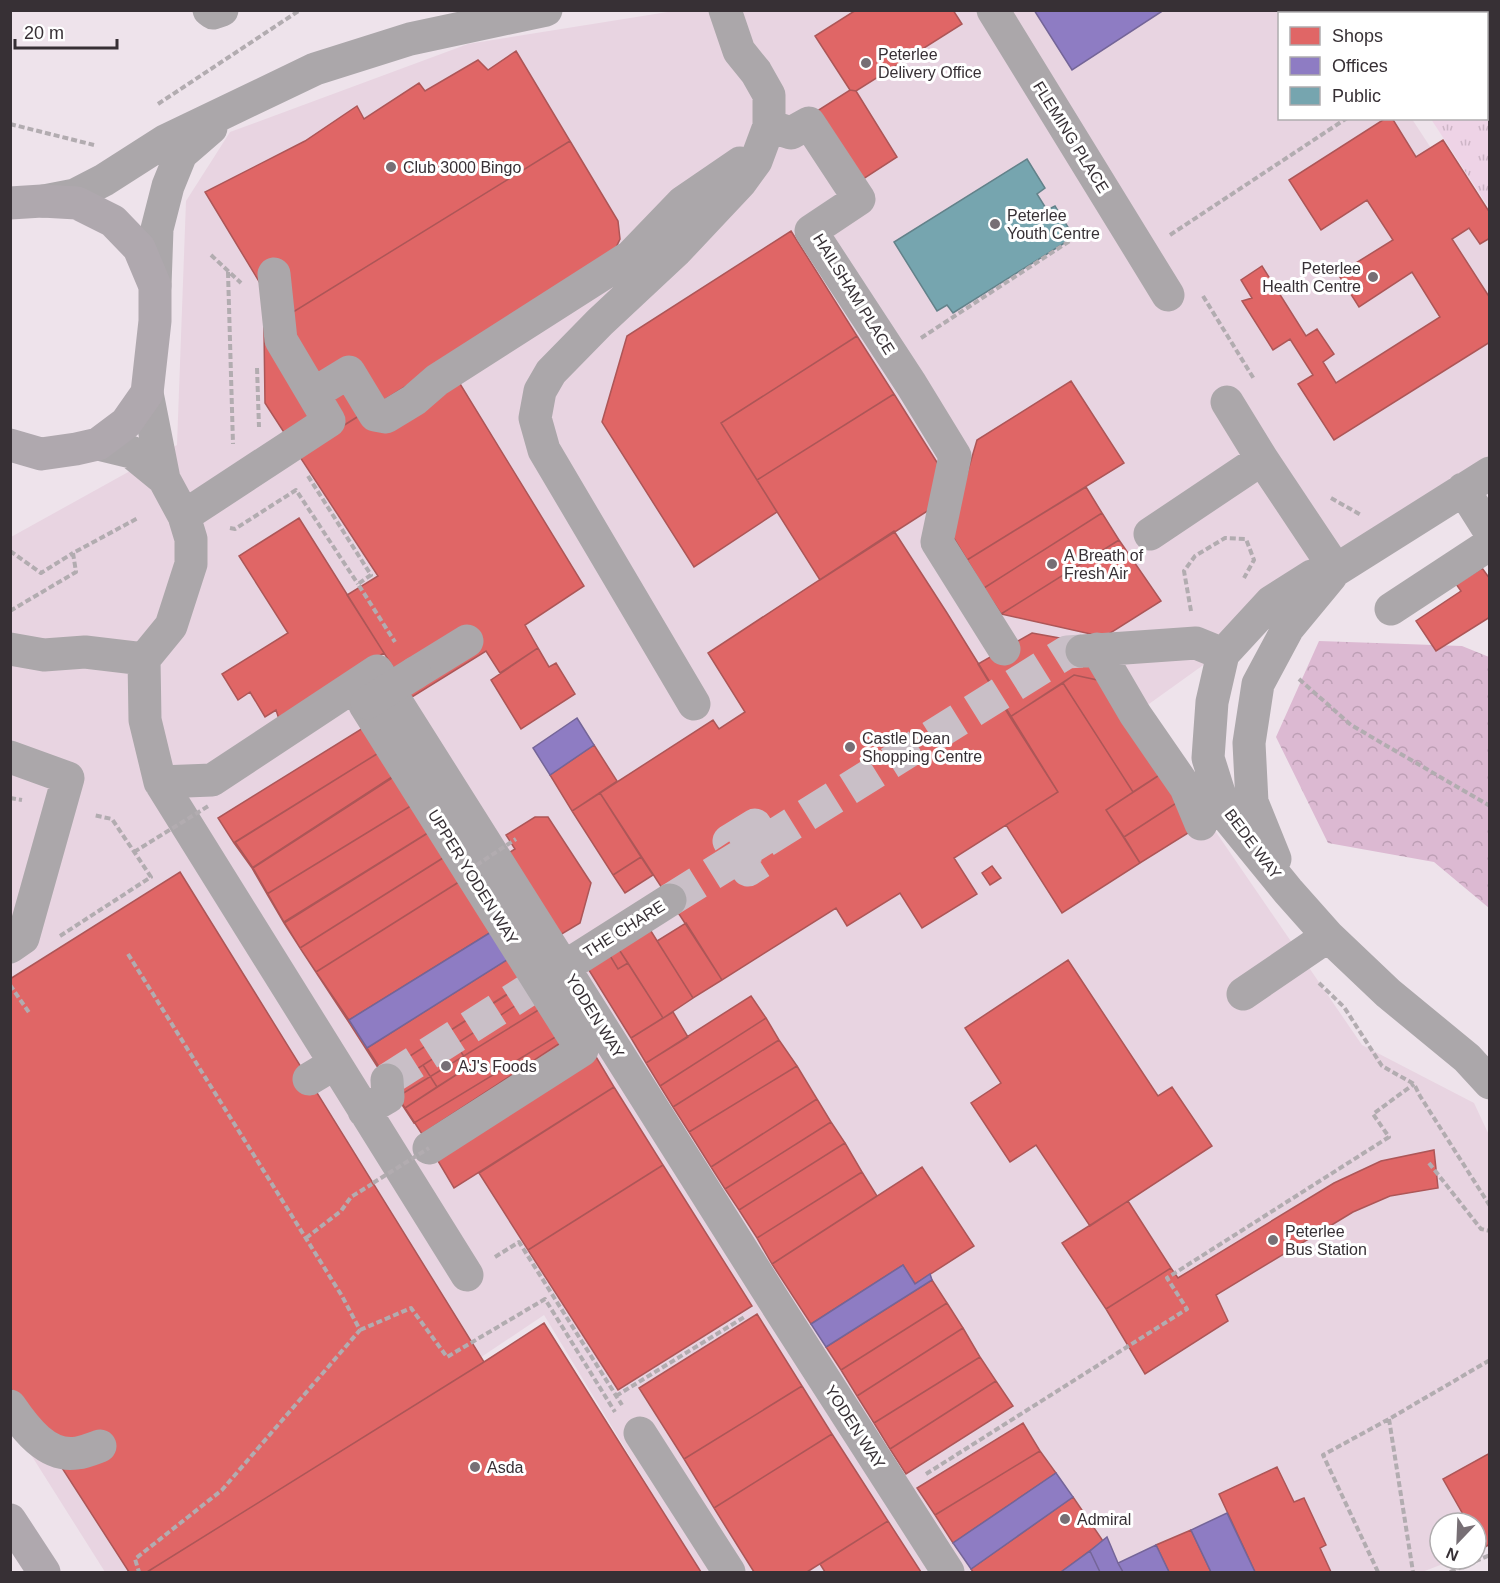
<svg xmlns="http://www.w3.org/2000/svg" width="1500" height="1583" font-family="Arial,sans-serif">
<style>
.built{fill:#e8d4e1}
.grass{fill:url(#grass-tufts)}
.forest{fill:url(#forest-crowns)}
.shops{fill:#e06666;stroke:#ad5657;stroke-width:1.5}
.offices{fill:#8e7cc3;stroke:#746598;stroke-width:1.5}
.public{fill:#76a5af;stroke:#63828a;stroke-width:1.5}
.lines{fill:none;stroke-linecap:round;stroke-linejoin:round}
.minor-tunnel{stroke:#c9bfc7;stroke-width:33;stroke-dasharray:33 16;stroke-linecap:butt}
.path{stroke:#b2acb0;stroke-width:4;stroke-dasharray:6 3;stroke-linecap:butt}
.minor{stroke:#aba7aa;stroke-width:33}
.major{stroke:#afa8ae;stroke-width:33}
.path-bridge{stroke:#b2acb0;stroke-width:4;stroke-dasharray:6 3;stroke-linecap:butt}
.minor-bridge{stroke:#aba7aa;stroke-width:33}
.poi-dot{fill:#776f75;stroke:#fff;stroke-width:2}
.labels{text-anchor:middle;dominant-baseline:central;stroke-width:6;stroke-linejoin:round;paint-order:stroke}
.poi-label{font-size:16px;fill:#373035;stroke:#fff;text-anchor:start}
.street-label{font-size:16px;fill:#373035;stroke:#fff}
</style>
<defs>
<pattern id="grass-tufts" width="24" height="20" patternUnits="userSpaceOnUse" patternTransform="scale(1.5)"><rect width="24" height="20" fill="#eed3e6"/><path d="M3 7l-1-3M5 7V3M7 7l1-3M15 17l-1-3M17 17v-4M19 17l1-3" fill="none" stroke="#cdb5c6"/></pattern>
<pattern id="forest-crowns" width="20" height="18" patternUnits="userSpaceOnUse" patternTransform="scale(1.5)"><rect width="20" height="18" fill="#dcb9d2"/><path d="M2 6a3 3 0 1 1 6 0M12 15a3 3 0 1 1 6 0" fill="none" stroke="#bd9fb5"/></pattern>
</defs>
<rect width="100%" height="100%" fill="#eee3eb"/>
<path class="built" d="M674,11H1340L1342,13L1280,14V118L1412,119L1489,237V456L1336,570L1135,714L1362,1045L1474,1103L1489,1135V1544L1482,1548L1476,1551V1523H1440V1559H1456L1422,1572H700L544,1315L161,1572H105L11,1423V537L177,445L186,201L230,132L468,44Z"/>
<path class="grass" d="M1361,11H1489V208L1431,119L1486,118V14H1363Z"/>
<path class="forest" d="M1319,641L1462,646L1489,657V908L1434,862L1328,843L1276,737Z"/>
<path class="shops" d="M856,10H953L962,24L856,91L850,90L815,36Z
M516,51L570,141L264,330L263,288L205,192L305,141L357,106L364,119L419,83L425,91L478,60L488,70Z
M850,90L856,91L897,157L857,183L814,113Z
M1386,118H1392L1416,157L1443,140L1490,213V238L1480,244L1469,228L1452,239L1490,298V342L1334,440L1298,384L1313,375L1290,339L1273,350L1242,301L1252,298L1241,280L1262,266L1306,336L1317,329L1334,354L1323,362L1336,383L1440,317L1412,272L1359,307L1338,274L1393,240L1367,200L1321,230L1289,180Z
M570,141L618,221L620,239L610,260L298,454L265,403L264,330Z
M791,231L857,336L721,423L777,512L694,567L602,422L627,336Z
M857,336L894,394L757,480L721,423Z
M446,361L584,586L525,625L538,648L500,673L486,651L412,697L347,595L378,576L298,454Z
M1071,381L1124,463L967,560L950,532L977,440Z
M894,394L938,464L929,510L820,580L757,480Z
M1086,487L1102,513L984,588L967,560Z
M1102,513L1119,540L1001,614L984,588Z
M299,518L384,653L279,719L276,710L265,717L250,692L238,700L222,674L288,633L239,556Z
M894,531L947,613L1058,792L954,858L977,894L922,928L900,893L847,926L836,908L722,980L600,793L713,720L719,729L745,712L708,653Z
M1119,540L1161,601L1104,637L1001,614Z
M1482,568L1490,579V617L1436,651L1416,621L1461,591L1456,584Z
M1032,633L1076,641L1102,681L1074,675L1010,717L978,664Z
M538,648L549,667L556,663L575,694L521,729L491,680Z
M1074,675L1102,681L1161,774L1133,792L1063,683Z
M1063,683L1133,792L1106,810L1140,863L1062,913L1006,825L1058,792L1010,717Z
M363,728L380,752L234,843L218,818Z
M396,742L412,765L253,868L235,842Z
M594,745L617,781L572,811L550,775Z
M380,752L395,775L252,868L234,843Z
M412,765L447,821L284,922L253,868Z
M1161,774L1178,802L1124,837L1106,810Z
M395,775L414,804L267,894L252,868Z
M600,793L641,857L613,875L572,811Z
M1178,802L1196,828L1140,863L1124,837Z
M414,804L431,831L284,923L267,894Z
M535,817H548L591,883L580,923L555,938L504,856L515,849L506,835Z
M447,821L462,846L300,948L284,922Z
M431,831L446,856L300,948L284,923Z
M462,846L511,921L350,1024L300,948Z
M446,856L462,880L316,972L300,948Z
M641,857L653,875L625,893L613,875Z
M992,866L1001,878L990,885L982,873Z
M180,872L484,1362L147,1572H129L10,1387V979Z
M462,880L496,929L349,1020L316,972Z
M511,921L543,971L382,1074L350,1024Z
M686,923L722,980L693,998L657,941Z
M649,928L693,998L663,1018L618,948Z
M618,948L628,963L618,969L609,954Z
M609,954L618,969L628,963L663,1018L631,1038L587,967Z
M513,956L529,981L383,1073L367,1048Z
M1068,960L1158,1096L1172,1087L1212,1146L1090,1226L1036,1145L1010,1162L971,1103L1001,1083L965,1028Z
M528,981L545,1006L397,1097L383,1073Z
M549,984L580,1030L422,1134L405,1108L470,1066L456,1044Z
M751,996L766,1018L660,1086L646,1063Z
M545,1006L562,1033L414,1123L397,1097Z
M673,1012L688,1037L646,1063L631,1038Z
M766,1018L779,1040L673,1107L660,1086Z
M580,1030L614,1087L454,1188L422,1134Z
M779,1040L797,1066L689,1132L673,1107Z
M456,1044L470,1066L437,1087L423,1065Z
M423,1065L437,1087L405,1108L390,1086Z
M797,1066L817,1099L711,1167L689,1132Z
M614,1087L663,1165L528,1250L479,1173Z
M817,1099L831,1122L725,1189L711,1167Z
M831,1122L845,1143L739,1210L725,1189Z
M845,1143L862,1172L757,1238L739,1210Z
M1434,1150L1438,1188L1390,1196L1353,1212L1216,1295L1228,1321L1145,1374L1106,1309L1171,1268L1178,1278L1334,1183L1381,1161Z
M663,1165L752,1306L618,1390L528,1250Z
M922,1167L974,1246L915,1284L903,1265L811,1324L772,1264Z
M862,1172L877,1196L772,1264L757,1238Z
M1128,1201L1171,1268L1106,1309L1062,1243Z
M932,1280L947,1303L841,1370L826,1347Z
M947,1303L963,1328L857,1396L841,1370Z
M757,1314L802,1386L684,1459L639,1388Z
M544,1323L701,1572H147L484,1362Z
M963,1328L980,1357L874,1423L857,1396Z
M980,1357L996,1381L890,1449L874,1423Z
M996,1381L1013,1406L906,1474L890,1449Z
M802,1386L832,1434L714,1508L684,1459Z
M1023,1423L1040,1451L935,1515L917,1488Z
M832,1434L888,1521L807,1572H754L714,1508Z
M1040,1451L1056,1473L953,1543L935,1515Z
M1490,1453V1544L1482,1549L1476,1538V1523H1468L1443,1479Z
M1277,1467L1294,1502L1304,1498L1326,1545L1320,1548L1331,1572H1255L1219,1494Z
M1073,1497L1103,1541L1061,1572H973L971,1569Z
M888,1521L921,1572H825L820,1564Z
M1191,1530L1211,1572H1169L1156,1545Z"/>
<path class="offices" d="M1034,10H1164L1072,70Z
M577,718L594,745L550,775L533,748Z
M496,929L513,956L367,1048L349,1020Z
M903,1265L915,1284L930,1274L932,1280L826,1347L811,1324Z
M1056,1473L1073,1497L971,1569L953,1543Z
M1227,1513L1255,1572H1211L1191,1530Z
M1107,1537L1118,1563L1123,1572H1100L1090,1551Z
M1156,1545L1169,1572H1123L1118,1563Z
M1090,1551L1100,1572H1061Z"/>
<path class="public" d="M1027,159L1045,188L1037,194L1047,210L1055,206L1074,237L953,313L947,305L937,311L894,242Z"/>
<g class="lines">
<path class="minor-tunnel" d="M755,825L773,854L748,870L729,841Z
M765,841L1067,652L1082,651
M670,900L739,857
M387,1080L547,978"/>
<path class="path" d="M1462,10L1466,14
M1486,28L1490,30
M1486,37L1490,36
M158,104L300,10
M10,124L94,145
M1170,235L1347,118
M211,255L241,283
M228,272L233,444
M1203,296L1254,379
M921,338L1088,229
M257,368L259,427
M308,476L371,575L358,584L395,642
M1331,498L1361,515
M230,528L235,529L296,490L358,584
M10,551L41,573L73,553
M10,611L76,572L73,553L138,518
M1191,611L1184,571L1195,556L1225,538L1246,539L1254,560L1244,578
M1299,679L1351,725L1490,806
M10,798L22,800
M60,936L151,877L112,819L93,815
M128,954L342,1296L360,1330L222,1490L135,1559L139,1572
M1319,983L1344,1007L1382,1066L1414,1084L1420,1096L1490,1206
M10,985L30,1014
M1429,1163L1481,1229L1490,1231
M306,1238L341,1211L351,1197L372,1184
M495,1257L519,1242L622,1405
M360,1330L411,1308L447,1357L545,1299L615,1412
M616,1396L746,1316
M1389,1419L1413,1572
M926,1474L1187,1309L1167,1278L1389,1137L1373,1114L1414,1084
M1378,1572L1323,1455L1389,1419L1490,1360
M1450,1572L1490,1555"/>
<path class="minor" d="M209,10L213,13L222,10
M993,10L1168,295
M769,126L791,133L809,123L859,199L811,231L911,384L955,456L937,542L1004,649
M44,201L75,195L104,180L165,141L315,69L410,39L546,10
M155,286L157,229L168,186L181,154L211,128
M147,393L164,479L184,516L191,539V564L171,626L144,659L145,720L160,782L467,1275
M313,394L349,372L375,415L386,417L414,400L437,380L631,256L683,202L740,163
M1227,402L1262,459L1336,570
M98,444L131,452L164,479
M1490,473L1336,570L1312,576L1271,602L1223,654L1212,702L1208,758L1226,815L1288,891L1328,936L1388,993L1467,1058L1490,1083
M1463,489L1490,532
M184,516L329,421L281,340L274,274
M1150,534L1262,459
M1391,609L1490,544
M10,649L44,655L85,652L144,659
M1097,649L1135,714L1186,788L1201,824
M1082,651L1196,643L1223,654
M415,673L467,641
M694,704L544,450L535,418L540,391L551,372L600,322L676,251L740,183L756,161L769,126V95L756,72L739,51L725,10
M365,705L582,1050L429,1148
M10,757L68,778L23,938L10,947
M160,782L212,780L377,671L773,1299L948,1572
M1275,859L1252,802L1249,743L1258,684L1288,628L1331,576
M547,978L670,900
M1243,994L1328,936
M309,1079L334,1064
M364,1111L388,1097L387,1080
M10,1406C25,1428 47,1458 77,1453C85,1452 92,1449 100,1446
M640,1433L729,1572"/>
<path class="major" d="M10,203L42,201L77,203L113,221L139,248L155,286V321L147,393L126,423L98,444L76,449L41,454L10,445
M10,1520L44,1572"/>
<path class="path-bridge" d="M134,852L210,805
M469,870L516,839
M373,1183L429,1148"/>
<path class="minor-bridge" d="M367,703L415,673"/>
</g>
<g class="poi-dot">
<circle cx="866" cy="63" r="6"/>
<circle cx="391" cy="167" r="6"/>
<circle cx="995" cy="224" r="6"/>
<circle cx="1373" cy="277" r="6"/>
<circle cx="1052" cy="564" r="6"/>
<circle cx="850" cy="747" r="6"/>
<circle cx="446" cy="1066" r="6"/>
<circle cx="1273" cy="1240" r="6"/>
<circle cx="475" cy="1467" r="6"/>
<circle cx="1065" cy="1519" r="6"/>
</g>
<g class="labels">
<g class="poi-label">
<text x="878" y="54">Peterlee<tspan x="878" dy="18">Delivery Office</tspan></text>
<text x="403" y="167">Club 3000 Bingo</text>
<text x="1007" y="215">Peterlee<tspan x="1007" dy="18">Youth Centre</tspan></text>
<text x="1361" y="268" text-anchor="end">Peterlee<tspan x="1361" dy="18">Health Centre</tspan></text>
<text x="1064" y="555">A Breath of<tspan x="1064" dy="18">Fresh Air</tspan></text>
<text x="862" y="738">Castle Dean<tspan x="862" dy="18">Shopping Centre</tspan></text>
<text x="458" y="1066">AJ's Foods</text>
<text x="1285" y="1231">Peterlee<tspan x="1285" dy="18">Bus Station</tspan></text>
<text x="487" y="1467">Asda</text>
<text x="1077" y="1519">Admiral</text>
</g>
<g class="street-label">
<text transform="translate(1071 137) rotate(58)">FLEMING PLACE</text>
<text transform="translate(854 294) rotate(58)">HAILSHAM PLACE</text>
<text transform="translate(1253 844) rotate(53)">BEDE WAY</text>
<text transform="translate(473 877) rotate(58)">UPPER YODEN WAY</text>
<text transform="translate(624 929) rotate(-32)">THE CHARE</text>
<text transform="translate(595 1016) rotate(58)">YODEN WAY</text>
<text transform="translate(855 1427) rotate(57)">YODEN WAY</text>
</g>
</g>
<rect width="1500" height="1583" fill="none" stroke="#373035" stroke-width="24"/>
<rect x="1278" y="12" width="210" height="108" fill="#ffffff" stroke="#afacae" stroke-width="1.5"/>
<rect x="1290" y="27" width="30" height="18" fill="#e06666" stroke="#afacae" stroke-width="1.5"/>
<text x="1332" y="42" font-size="18" fill="#373035">Shops</text>
<rect x="1290" y="57" width="30" height="18" fill="#8e7cc3" stroke="#afacae" stroke-width="1.5"/>
<text x="1332" y="72" font-size="18" fill="#373035">Offices</text>
<rect x="1290" y="87" width="30" height="18" fill="#76a5af" stroke="#afacae" stroke-width="1.5"/>
<text x="1332" y="102" font-size="18" fill="#373035">Public</text>
<g transform="translate(1458 1541) rotate(203)"><circle r="28" fill="#ffffff" stroke="#afacae" stroke-width="1.5"/>
<path d="M0-4.5L10 22L0 15L-10 22Z" fill="#776f75"/>
<text y="-9" font-size="16" font-weight="bold" text-anchor="middle" fill="#373035">N</text>
</g>
<path d="M15 39v9h102v-9" fill="none" stroke="#373035" stroke-width="3"/>
<text x="24" y="39" font-size="18" fill="#373035" stroke="#ffffff" stroke-width="4.5" paint-order="stroke">20 m</text>
</svg>
